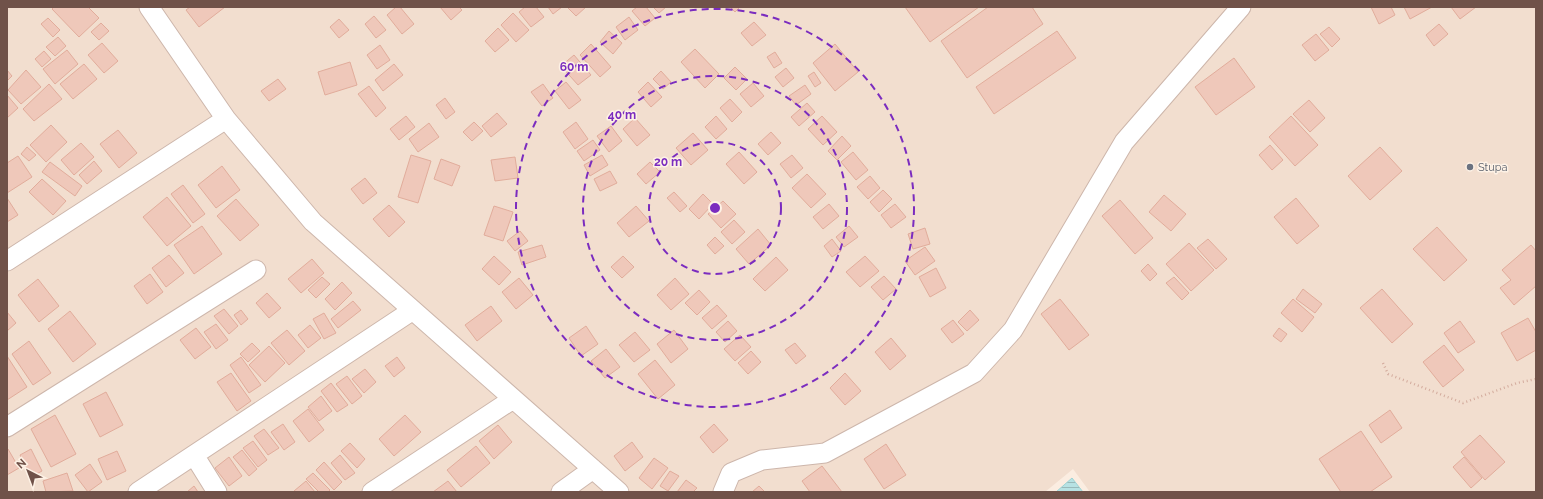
<svg xmlns="http://www.w3.org/2000/svg" width="1543" height="499" font-family="Raleway,sans-serif">
<style>
.residential{fill:#f2decf}
.water{fill:url(#water-rules);stroke:#9dd3d4}
.building{fill:#efc8ba;stroke:#e1ac9b}
.lines{fill:none;stroke-linecap:round;stroke-linejoin:round}
.street-casing{stroke:#cdb6ab;stroke-width:21}
.path{stroke:#d3ab9d;stroke-width:2.5;stroke-dasharray:1 3;stroke-linecap:butt}
.street{stroke:#fff;stroke-width:19}
.ring{fill:none;stroke:#7b2cbf;stroke-width:2;stroke-dasharray:7 5}
.worship-dot{fill:#6b7280;stroke:#fef2e6;stroke-width:1.5}
.labels{text-anchor:middle;dominant-baseline:central;stroke-width:3;stroke-linejoin:round;paint-order:stroke}
.worship-label{font-size:11px;fill:#5b616d;stroke:#fef2e6;text-anchor:start}
.centre{fill:#7b2cbf;stroke:#fef2e6;stroke-width:2}
.ring-label{font-size:12px;text-anchor:middle;font-weight:bold;fill:#7b2cbf;stroke:#fef2e6;stroke-width:3;stroke-linejoin:round;paint-order:stroke}
</style>
<defs>
<pattern id="water-rules" width="6" height="5" patternUnits="userSpaceOnUse"><rect width="6" height="5" fill="#b7e2e3"/><path d="M0 2.5h6" fill="none" stroke="#99baba"/></pattern>
</defs>
<rect width="100%" height="100%" fill="#fbede1"/>
<path class="residential" d="M7,7H1536V492H1090L1073,469L1045,492H7Z"/>
<path class="water" d="M1072,478L1083,492H1056Z"/>
<path class="building" d="M54,7H88L99,18L79,37L52,9Z
M190,7H225L199,27L186,10Z
M396,7H400L414,24L402,34L387,15Z
M440,7H459L462,10L451,20Z
M525,7H536L544,17L531,27L519,12Z
M548,7H562L553,14Z
M567,7H586L576,16Z
M637,7H646L655,18L645,26L632,11Z
M653,7H666L659,13Z
M730,7H740L735,12Z
M905,7H979L930,42Z
M988,7H1032L1043,24L967,78L941,41Z
M1371,7H1391L1395,15L1379,24Z
M1404,7H1432L1410,19Z
M1451,7H1476L1460,19Z
M513,13L529,30L516,42L501,25Z
M374,16L386,30L376,38L365,24Z
M629,17L638,30L625,40L616,27Z
M48,18L60,30L53,37L41,24Z
M339,19L349,30L339,38L330,27Z
M754,22L766,35L752,46L741,33Z
M101,23L109,31L99,40L91,32Z
M1439,24L1448,34L1434,46L1426,35Z
M1329,27L1340,39L1332,47L1320,34Z
M498,28L509,40L495,52L485,41Z
M609,31L622,43L613,54L600,42Z
M1057,31L1076,58L994,114L976,87Z
M1316,34L1329,50L1315,61L1302,45Z
M58,37L66,46L55,56L46,47Z
M102,43L118,61L104,73L88,55Z
M591,44L611,67L600,77L580,55Z
M835,44L858,72L835,91L813,63Z
M380,45L390,60L377,69L367,55Z
M695,49L719,74L705,88L681,62Z
M67,50L78,64L55,84L43,69Z
M44,51L51,59L42,67L35,59Z
M775,52L782,63L774,68L767,57Z
M574,55L591,75L578,85L561,66Z
M1234,58L1255,87L1216,115L1195,87Z
M350,62L357,85L325,95L318,72Z
M84,64L97,79L73,99L60,84Z
M394,64L403,75L383,91L375,80Z
M735,67L747,79L736,90L724,78Z
M786,68L794,78L783,87L775,77Z
M7,70L12,76L7,81Z
M26,70L41,87L21,104L8,90Z
M661,71L671,82L663,89L653,79Z
M814,72L821,83L815,87L808,76Z
M278,79L286,89L269,101L261,91Z
M566,82L581,100L569,109L555,91Z
M648,82L662,97L651,107L638,92Z
M753,83L764,96L751,107L740,94Z
M49,84L62,99L34,121L23,109Z
M543,84L553,98L542,106L531,92Z
M805,85L811,94L796,105L789,96Z
M369,86L386,108L376,117L358,94Z
M7,95L18,108L7,118Z
M445,98L455,112L446,119L436,105Z
M730,99L742,112L732,122L720,108Z
M1309,100L1325,118L1310,132L1293,114Z
M807,103L815,112L799,126L791,117Z
M497,113L507,124L491,137L482,126Z
M406,116L415,127L399,140L390,129Z
M716,116L727,129L716,139L705,127Z
M822,116L837,132L823,145L808,129Z
M1291,116L1318,145L1295,166L1269,137Z
M635,118L650,135L637,146L623,129Z
M474,122L483,131L472,141L463,132Z
M576,122L588,139L575,149L563,132Z
M429,123L439,137L418,152L409,139Z
M51,125L67,142L46,162L30,145Z
M611,126L622,141L609,152L597,136Z
M118,130L137,153L119,168L100,144Z
M771,132L781,143L768,155L758,144Z
M693,133L708,150L691,165L676,148Z
M842,136L851,146L837,160L828,151Z
M593,140L600,150L584,161L577,151Z
M81,143L94,157L74,175L61,160Z
M1270,145L1283,160L1272,170L1259,155Z
M27,147L36,155L29,161L21,154Z
M1380,147L1402,171L1370,200L1348,176Z
M739,152L757,172L744,184L726,164Z
M853,152L868,170L856,180L841,162Z
M411,155L431,161L418,203L398,197Z
M602,155L608,165L590,176L584,165Z
M792,155L803,168L791,178L780,164Z
M18,156L32,177L7,193V163Z
M515,157L518,178L495,181L491,160Z
M441,159L460,166L452,186L434,179Z
M94,161L102,171L87,184L79,175Z
M50,162L82,186L75,196L42,172Z
M650,162L660,172L646,184L637,174Z
M222,166L240,190L216,208L198,185Z
M610,171L617,183L600,191L594,179Z
M807,174L826,194L811,208L792,188Z
M870,176L880,188L868,199L857,187Z
M365,178L377,193L363,204L351,189Z
M42,179L66,201L53,215L29,192Z
M183,185L205,214L193,223L171,194Z
M883,190L892,199L879,212L870,202Z
M674,192L687,206L680,212L667,198Z
M703,194L713,204L699,219L689,209Z
M1164,195L1186,214L1171,231L1149,212Z
M167,197L191,226L167,246L143,217Z
M7,198L18,215L7,222Z
M1296,198L1319,226L1297,244L1274,217Z
M236,199L259,225L240,241L217,216Z
M1120,200L1153,238L1135,254L1102,216Z
M723,201L736,214L721,228L708,214Z
M829,204L839,216L823,229L813,217Z
M895,204L906,217L891,228L881,215Z
M389,205L405,222L389,237L373,219Z
M494,206L513,212L503,241L484,235Z
M636,206L649,221L629,237L617,223Z
M734,220L745,232L732,244L721,232Z
M202,226L222,254L194,274L174,245Z
M849,226L858,237L844,247L836,237Z
M1437,227L1467,260L1444,281L1413,249Z
M925,228L930,244L913,249L908,234Z
M758,229L771,245L749,264L736,249Z
M520,231L528,241L515,251L507,241Z
M715,237L724,246L715,254L707,245Z
M832,239L841,251L832,257L824,246Z
M1208,239L1227,259L1216,269L1197,248Z
M1189,243L1214,270L1191,291L1166,264Z
M542,245L546,257L522,265L518,252Z
M1531,245L1536,251V286L1514,305L1500,288L1511,280L1502,270Z
M925,247L935,261L915,275L905,261Z
M169,255L184,273L166,287L152,268Z
M494,256L511,272L499,285L482,269Z
M623,256L634,267L622,278L611,267Z
M865,256L879,271L860,287L846,272Z
M776,257L788,270L765,291L753,279Z
M312,259L324,273L301,293L288,279Z
M1148,264L1157,274L1150,281L1141,271Z
M936,268L946,288L930,297L919,277Z
M150,274L163,292L147,304L134,286Z
M884,276L896,289L883,300L871,287Z
M322,277L330,284L316,298L308,290Z
M1174,277L1189,293L1182,300L1166,283Z
M519,278L533,295L516,309L502,292Z
M675,278L689,294L671,310L657,295Z
M38,279L59,306L39,322L18,295Z
M342,282L352,293L335,310L325,299Z
M1303,289L1322,304L1315,313L1296,299Z
M1382,289L1413,324L1392,343L1360,308Z
M699,290L710,302L697,315L685,303Z
M267,293L281,308L269,318L256,303Z
M1060,299L1089,335L1069,350L1041,314Z
M1293,299L1314,317L1302,332L1281,313Z
M353,301L361,310L338,328L331,319Z
M717,305L727,316L712,329L702,318Z
M491,306L502,321L477,341L465,325Z
M224,309L238,326L229,334L214,316Z
M241,310L248,319L241,325L234,315Z
M970,310L979,320L967,331L958,322Z
M70,311L96,344L73,362L48,329Z
M7,312L16,323L7,331Z
M324,313L336,333L324,339L313,319Z
M1528,318L1536,332V350L1517,361L1501,333Z
M953,320L964,334L952,343L941,329Z
M728,321L737,331L725,342L716,332Z
M1460,321L1475,342L1458,353L1444,333Z
M216,324L228,340L216,349L204,332Z
M310,325L321,338L308,348L298,335Z
M586,326L598,344L581,356L569,338Z
M196,328L211,347L195,359L180,340Z
M1279,328L1287,334L1281,342L1273,336Z
M287,330L305,351L289,365L271,343Z
M674,330L688,349L671,363L657,344Z
M635,332L650,350L634,362L619,345Z
M740,335L751,347L735,361L724,349Z
M891,338L906,356L890,370L875,352Z
M29,341L51,373L33,385L12,354Z
M252,343L260,351L248,362L240,354Z
M795,343L806,356L796,364L785,350Z
M1444,345L1464,370L1443,387L1423,362Z
M269,346L285,363L265,382L249,365Z
M606,349L620,367L605,378L591,361Z
M751,351L761,362L748,374L738,363Z
M7,356L27,387L7,400Z
M241,357L261,385L249,393L230,365Z
M397,357L405,368L394,377L385,366Z
M655,360L675,385L658,399L638,374Z
M365,369L376,382L364,393L352,379Z
M231,373L251,401L237,411L217,382Z
M845,373L861,391L845,405L830,388Z
M347,376L362,396L352,404L336,384Z
M331,383L348,405L337,412L321,391Z
M106,392L123,425L100,437L83,404Z
M321,396L332,411L319,421L308,407Z
M308,409L324,430L309,442L293,421Z
M1390,410L1402,428L1381,443L1369,425Z
M55,415L76,454L51,467L31,429Z
M405,415L421,432L394,456L379,439Z
M283,424L295,442L284,450L271,432Z
M714,424L728,440L713,453L700,437Z
M498,425L512,442L494,459L479,441Z
M264,429L279,448L268,455L254,436Z
M1361,431L1392,477L1370,492H1341L1319,459Z
M1480,435L1505,462L1485,480L1461,452Z
M253,441L267,460L258,467L243,448Z
M632,442L643,457L625,471L614,456Z
M350,443L365,459L357,468L341,451Z
M886,444L906,475L884,489L864,459Z
M476,446L490,463L461,487L447,470Z
M8,449L19,468L7,475V450Z
M31,449L42,471L31,477L20,455Z
M242,450L257,469L249,476L233,457Z
M117,451L126,471L107,480L98,459Z
M340,455L355,473L345,480L331,463Z
M229,457L242,476L229,486L215,468Z
M1464,457L1482,478L1471,488L1453,467Z
M654,458L668,468L652,489L639,478Z
M324,462L342,482L334,490L316,470Z
M90,464L102,482L88,492L75,475Z
M822,466L842,492H810L802,481Z
M670,471L679,476L668,491L660,486Z
M67,473L73,491L46,492L43,481Z
M313,473L330,490L328,492H319L306,479Z
M686,480L697,488L693,492H677Z
M306,481L315,492H295L294,491Z
M448,481L457,492H433Z
M194,486L198,492H187Z
M759,486L765,492H752Z"/>
<g class="lines">
<g class="street-casing">
<path id="street" d="M149,7L226,119L313,222L619,492
M7,261L226,119
M7,427L256,270
M194,455L217,492
M138,492L413,310
M372,492L513,399
M561,492L593,469
M723,492L731,473L762,460L825,453L974,373L1013,330L1124,142L1241,7"/>
</g>
<path class="path" d="M1383,363L1388,374L1463,403L1517,383L1536,379"/>
<use href="#street" class="street"/>
</g>
<g class="ring">
<circle cx="715" cy="208" r="66"/>
<circle cx="715" cy="208" r="132"/>
<circle cx="715" cy="208" r="199"/>
</g>
<circle class="worship-dot" cx="1470" cy="167" r="4"/>
<g class="labels">
<g class="worship-label">
<text x="1478" y="167">Stupa</text>
</g>
</g>
<circle cx="715" cy="208" r="6" class="centre"/>
<g class="ring-label">
<text x="574" y="71">60 m</text>
<text x="622" y="119">40 m</text>
<text x="668" y="166">20 m</text>
</g>
<rect width="1543" height="499" fill="none" stroke="#705249" stroke-width="16"/>
<g transform="translate(28 471) rotate(318)" stroke="#fef2e6" stroke-width="3" paint-order="stroke">
<path d="M0-3L7 15L0 10L-7 15Z" fill="#705249"/>
<text y="-6" font-size="11" font-weight="bold" text-anchor="middle" fill="#705249">N</text>
</g>
</svg>
